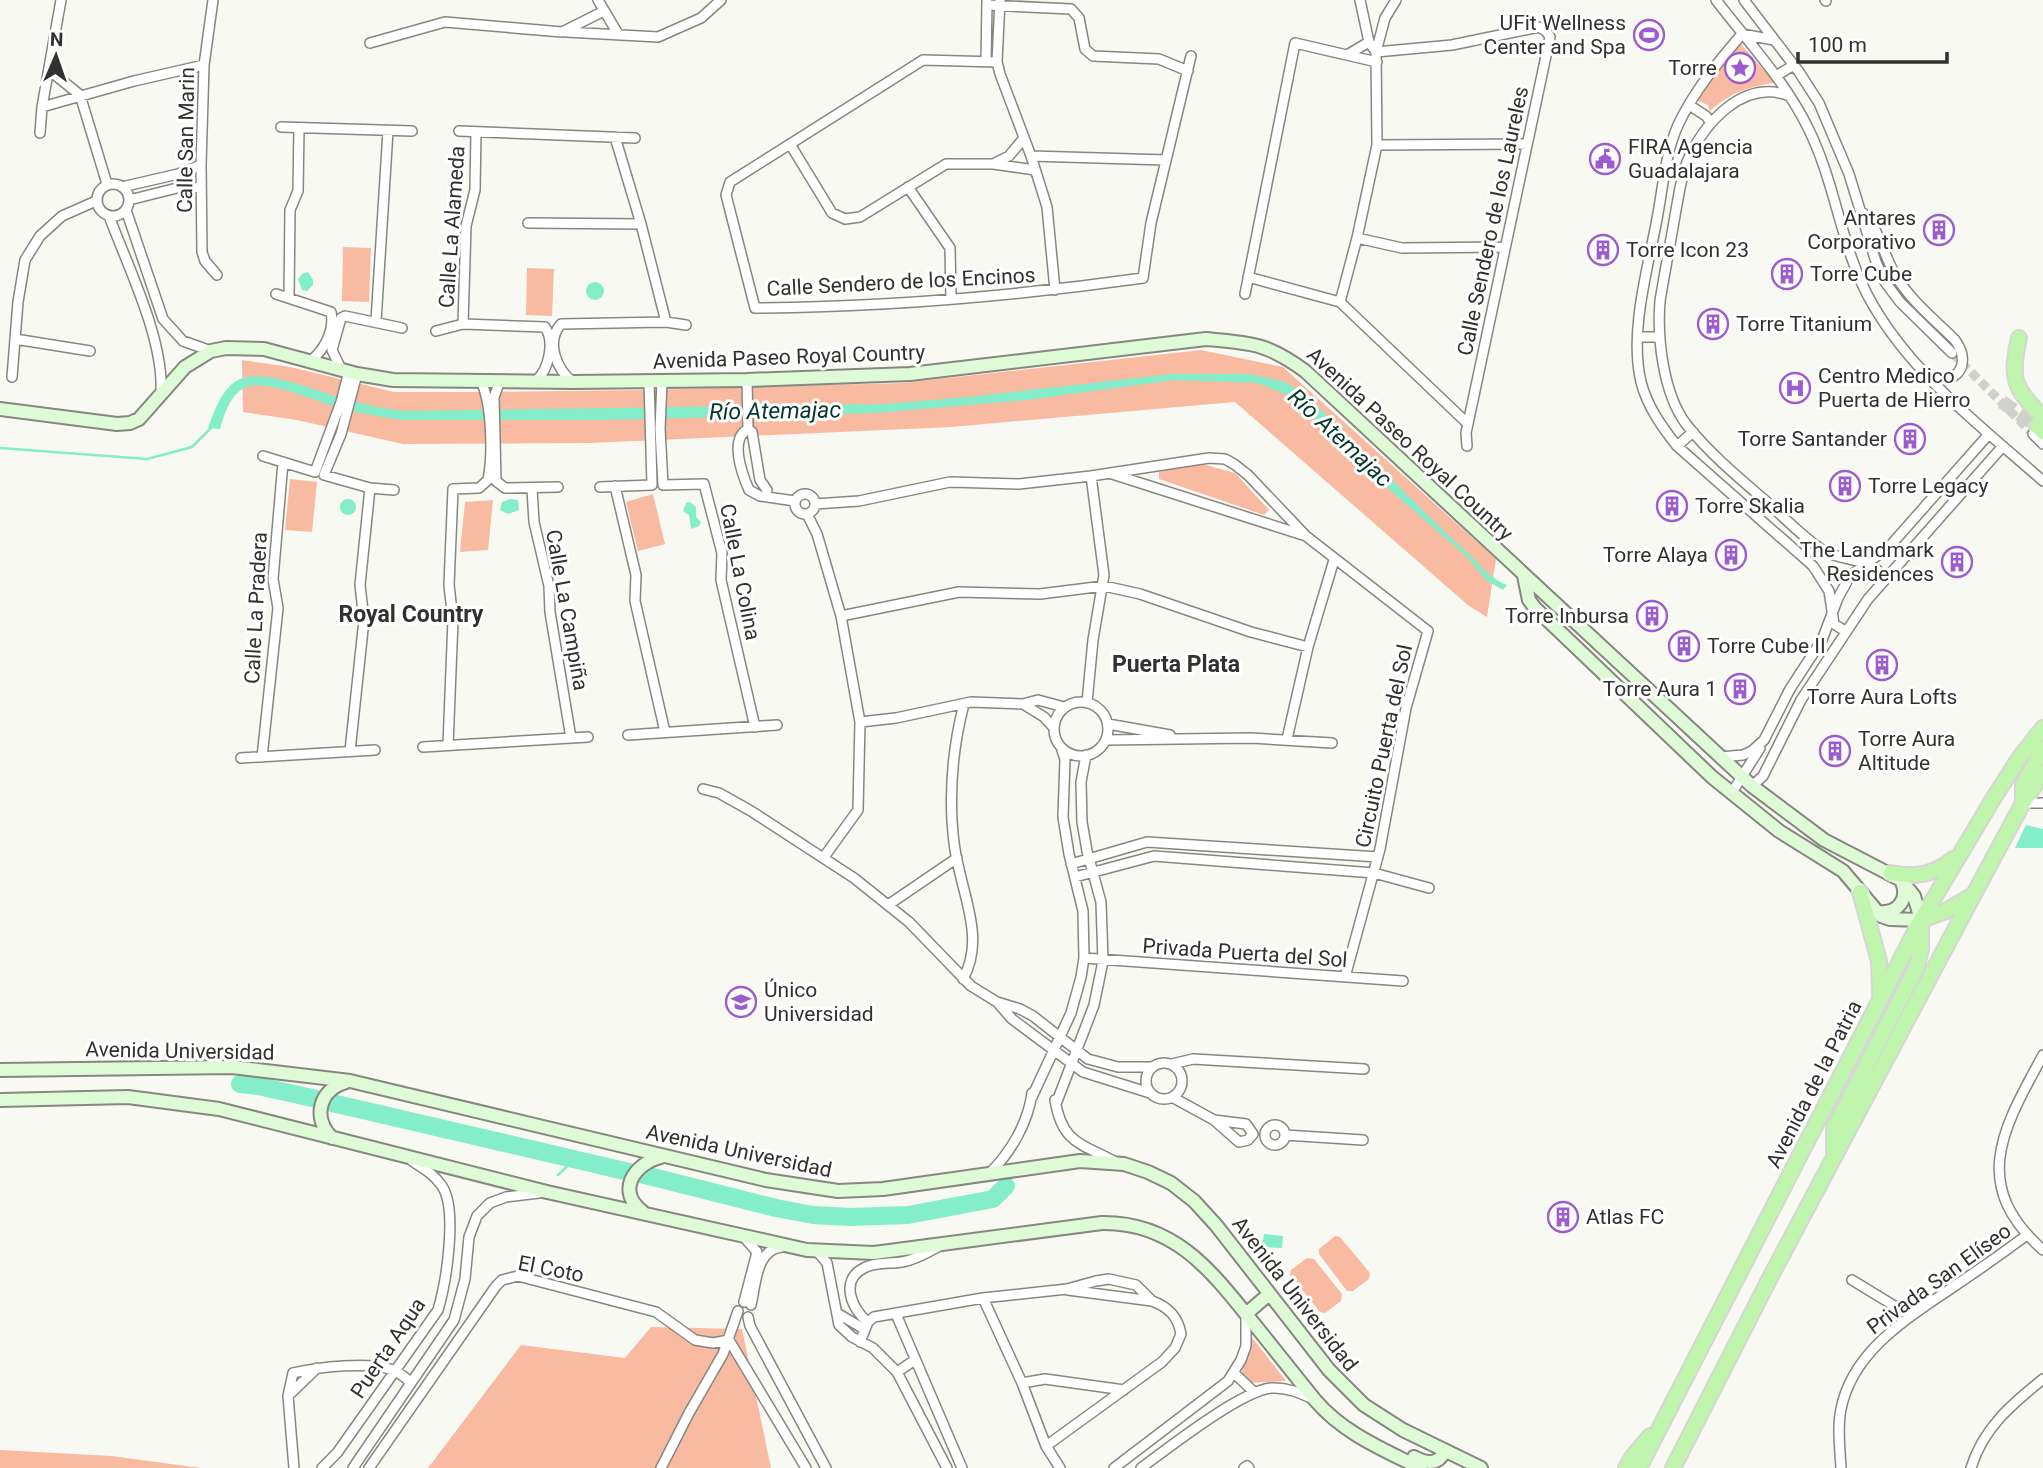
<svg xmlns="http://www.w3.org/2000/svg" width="2043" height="1468" font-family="Roboto,sans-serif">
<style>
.green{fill:#f8baa1}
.water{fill:#84edca}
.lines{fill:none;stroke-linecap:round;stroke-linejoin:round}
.stream{stroke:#84edca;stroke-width:2.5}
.river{stroke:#84edca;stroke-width:18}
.street-tunnel{stroke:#d1d1cc;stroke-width:9;stroke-dasharray:9 4.5;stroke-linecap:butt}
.primary-tunnel{stroke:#d1d1cc;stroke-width:14;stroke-dasharray:14 7;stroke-linecap:butt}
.street-casing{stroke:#878781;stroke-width:12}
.secondary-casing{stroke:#878781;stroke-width:16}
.primary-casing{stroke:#d6d6d5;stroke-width:18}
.street{stroke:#fff;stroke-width:9}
.secondary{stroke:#dffad6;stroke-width:12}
.primary{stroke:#bff5ad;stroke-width:14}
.labels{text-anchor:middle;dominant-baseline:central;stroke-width:6;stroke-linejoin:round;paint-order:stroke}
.poi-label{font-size:21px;fill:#31312f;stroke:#fff;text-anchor:start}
.street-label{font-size:21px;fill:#31312f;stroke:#fff}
.water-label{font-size:23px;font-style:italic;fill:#05372a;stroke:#fff}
.neighbourhood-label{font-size:23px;font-weight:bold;fill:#31312f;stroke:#fff}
</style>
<rect width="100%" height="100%" fill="#f9f9f3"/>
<path class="green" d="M1739,42L1775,83C1749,86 1730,93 1710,111L1708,105L1696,100L1718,67Z
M343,247L371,248L369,302L342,301Z
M527,268L554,269L552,316L526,315Z
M1201,350L1283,367L1496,559L1487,617L1469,606L1235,402L951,427L590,443L403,444L297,420L243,412L242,360L290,367L394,392H478L647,390L902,383Z
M1202,464L1235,473L1269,510L1264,515L1159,479V472Z
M290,479L317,482L312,532L285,530Z
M653,494L665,544L638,551L626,502Z
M493,500L488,550L460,552L465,502Z
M1335,1236L1340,1237L1370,1273L1369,1279L1353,1291H1347L1319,1254V1249Z
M1307,1258L1314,1259L1342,1294L1341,1301L1325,1313L1320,1312L1290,1275L1291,1270Z
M651,1327L742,1329L771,1468H428L521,1345L625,1358Z
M1250,1335L1286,1381L1249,1383L1241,1374L1248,1356Z
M0,1450L111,1456L201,1468H0Z"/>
<path class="water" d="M308,272L313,280V285L307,291L302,290L298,279L302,274Z
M586 291a9 9 0 1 1 18 0a9 9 0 1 1-18 0Z
M1172,374H1248L1268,378L1287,383L1311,400L1452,539C1472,553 1484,576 1507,585L1503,590L1487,581L1465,555L1369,472L1333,434L1290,396L1258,383L1175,380L1027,400L876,413L604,420H403C380,417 357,413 334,406C314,400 270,381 250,386C231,391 225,412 220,429L208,428C214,412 222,387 240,379C264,369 311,389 335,396C357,403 380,408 403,411L885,404L968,397Z
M510,499L518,500L519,510L508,514L500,510L502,502Z
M340 507a8 8 0 1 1 16 0a8 8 0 1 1-16 0Z
M690,502L696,507V517L701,522L699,526L691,529L689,515L683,511L686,503Z
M2026,825L2043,829V848H2015Z
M1264,1234L1283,1236L1282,1248L1262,1247Z"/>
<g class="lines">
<path class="stream" d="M0,448L147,459L192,447L213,426
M558,1175L576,1158"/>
<path class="river" d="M240,1084L258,1086L317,1099
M328,1102L629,1172
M641,1174L776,1208L813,1215L850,1217L908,1215L993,1199L1006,1186"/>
<path class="street-tunnel" d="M1952,353L2033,434"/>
<path class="primary-tunnel" d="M2002,402L2037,426"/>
<g class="street-casing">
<path id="street" d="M213,0L204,65L201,165L202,252L205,261L217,275
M598,0L618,34
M1000,0L997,62L1000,74L1031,156L1047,207L1055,290
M1360,0L1369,42L1376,52
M1716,0C1749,43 1786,82 1809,130C1837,187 1841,251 1873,305C1914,376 1983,428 2043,481
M1744,0L1799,72L1819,103L1849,174L1876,262L1885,282L1900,302L1952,353
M1825,0L1826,1
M987,5L1071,9L1079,18L1085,49L1093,56L1159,59L1188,71
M566,32L658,37L701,18L721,0
M1774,40L1742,34C1718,62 1694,91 1678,125C1665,154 1663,188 1657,219C1648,268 1629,332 1641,382C1647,406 1662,427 1677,446L1813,566L1829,591L1834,624L1845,631
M370,43L445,22L562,32L604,11
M1376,52L1452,45L1539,27L1546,31L1550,37L1466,433L1467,446
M1347,55L1369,42
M986,61L987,2
M997,62L923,60L730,182L726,195L755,308C885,307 1015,296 1143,278L1151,223L1191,56
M49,70L80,95L107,184
M1776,76L1794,65
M1790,96C1743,78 1704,123 1687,162C1681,177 1679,194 1676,210C1671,240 1665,270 1660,301C1657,338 1663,393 1686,424C1709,453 1739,478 1767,502C1785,518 1803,538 1824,551C1844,562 1873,557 1884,579
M1689,105L1706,116L1711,123
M42,107L134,81L204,65
M281,127L412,131
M459,131L635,138
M40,133L42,107L61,0
M615,137L641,224L666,322
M790,144L832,213L845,219L860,217L946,164H993L1035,170
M1377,145L1527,144
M1031,156L1166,160
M993,164L1009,156L1024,138
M97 200a16 16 0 1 1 32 0a16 16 0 1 1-32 0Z
M122,187L178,174L201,165
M908,187L950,248L951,298
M129,200L181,187L201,188
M126,210L163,319L183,341L211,351
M1863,213C1880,230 1883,255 1896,276C1910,300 1935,320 1955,340C1958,345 1962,350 1962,356C1965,375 1947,384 1931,378
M109,216C128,267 164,339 161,393
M528,223L641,224
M1357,238L1402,248L1505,247
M1248,277L1340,302L1468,424
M276,294L331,312C335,330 324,351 310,361
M1245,294L1295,43L1377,62
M289,297L290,210L298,191L299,128
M1340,302L1357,238L1377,145L1376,52L1385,18L1396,0
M376,321L388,131
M463,324L466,226L475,190L476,132
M436,331L463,324L545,327C555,342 549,369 536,381
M1638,337H1659
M15,339L90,351
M341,369L332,350L341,318L345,316L402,328
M357,374L341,434L324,475L370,488L394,490
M12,377L18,302L25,260L40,236L62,216L96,201
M747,380L748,429L752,432L760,480L767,490
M500,381L494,397L496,481L505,488L558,487
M662,381L660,429L663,485L704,484L722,553L721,580L755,727
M573,382C557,370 545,342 561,324L666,322L686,325
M748,429C729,439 742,474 749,490L760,496L795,501
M2033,434L2043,444
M1677,446L1693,432
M263,456L315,472L341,402L349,371
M1109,473L1303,535
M615,486L636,575L635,601L665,732
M600,487L652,485L649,381
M532,489L534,522L549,586L550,612L571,738
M795 504a10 10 0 1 1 20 0a10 10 0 1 1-20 0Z
M815,504L859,501L950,482L1019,484L1091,476L1209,458L1225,459L1234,464L1248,475L1306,536L1428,631L1406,708L1380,849L1345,977
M807,514L817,534L841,616L860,722L858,810L824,857
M841,616L959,592L1040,594L1104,586L1140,594L1251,632L1308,647
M1054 729a27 27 0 1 1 54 0a27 27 0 1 1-54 0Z
M1087,702L1093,640L1104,575L1091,476
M1023,704L1044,717L1054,728
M860,722L896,718L971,702L1023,704L1038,700L1064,707
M1108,724L1170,735
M628,735L777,725
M1287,739L1308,647L1334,560
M1106,740L1251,738L1332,743
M448,745L453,620L449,585L453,489L479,488L488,480C493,454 492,405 481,381
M423,747L588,737
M350,751L364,620L360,585L370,488
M262,757L278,608L273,579L283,462
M1720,757L1743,755L1752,751L1764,740L1790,689L1822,640L1838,598L1850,576L1889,547L1989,434
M241,758L375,750
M1752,786L1763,776L1801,700L1868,599L2003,446
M703,789L719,793L751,811L854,878L909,922L971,986L997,1002L1020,1009L1033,1016L1088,1059L1118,1067H1151
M1731,794L1760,748
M2023,803H2043
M1071,864L1147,842L1378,857
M1075,877L1154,856L1374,873L1429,888
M888,905L957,858
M1084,958L1403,981
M963,979C983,943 967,906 959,869C955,854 953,837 952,821C950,782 954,742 964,704
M998,1003L1012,1019L1083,1072L1150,1093
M2043,1055C2004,1127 1968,1184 2043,1250
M1146 1081a18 18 0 1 1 36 0a18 18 0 1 1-36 0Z
M1172,1064L1193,1059L1364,1069
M1032,1097L1071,1013L1081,977L1084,958L1083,911L1069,854L1063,817L1065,759L1061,747
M1172,1097L1214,1120L1239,1142L1248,1140L1253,1134
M1055,1100C1062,1142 1079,1143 1114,1161
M1056,1104L1094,1005L1103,961L1101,902L1087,851L1082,822L1081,782L1086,755
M1214,1120L1246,1124L1253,1134
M1265 1135a10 10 0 1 1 20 0a10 10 0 1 1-20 0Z
M1285,1135L1363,1140
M989,1174C1011,1152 1028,1123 1032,1093
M744,1237L757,1252L744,1302
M817,1251L827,1263L839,1325L852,1337L873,1348L897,1372L947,1468
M1852,1280L1911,1316
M983,1298L1022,1383L1046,1446L1060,1468
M751,1305C756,1284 756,1249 782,1247
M837,1313L864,1329
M896,1314L962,1468
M748,1317L750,1326L826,1468
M868,1322C852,1310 839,1280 864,1268C875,1262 890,1264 902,1262C915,1260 926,1253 938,1247
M860,1342L868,1322L874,1317L983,1298L1067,1289L1096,1281L1109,1279L1136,1285L1152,1301
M897,1372L915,1360
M1234,1373L1254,1392
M1022,1383L1045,1379L1124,1390
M289,1395L317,1368
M1046,1446L1162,1362L1175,1348L1181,1334C1178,1317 1169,1307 1152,1301L1068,1290
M294,1468L288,1396L293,1373C318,1367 370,1361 393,1370C400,1373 406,1378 411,1383
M322,1468L337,1453L438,1310C446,1283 458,1210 442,1186C434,1174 423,1168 412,1161
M353,1468L454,1320L465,1279L469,1237L477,1216L490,1203L506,1197L539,1193
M369,1468L496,1286L502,1280L518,1276L656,1312L695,1340L713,1343L729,1340L806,1468
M661,1468L689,1413L723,1354L738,1311
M1114,1468L1228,1381L1241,1360L1246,1346V1314
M1141,1468C1168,1448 1241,1391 1271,1388C1287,1387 1300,1393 1313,1399
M1244,1468L1247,1466L1249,1468
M1841,1468C1840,1449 1837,1427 1841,1409C1853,1349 1910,1317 1956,1285C1980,1269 2004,1252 2027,1235
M1971,1468C1983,1428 2012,1404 2043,1379"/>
</g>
<g class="secondary-casing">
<path id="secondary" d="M0,409L117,424L130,423L139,419L185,367L211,351L226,348L264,349L357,374L393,380L573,382L747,380L910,374L1206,339C1251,343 1267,343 1305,371L1752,786L1824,840L1901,880L1914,896L1921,920L1890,919L1881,916L1843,871L1779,831L1712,777L1535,608L1529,600L1524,576
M1879,912C1898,914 1909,899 1902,882
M0,1070L232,1067L350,1081L766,1180L838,1191L883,1189L1080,1161L1124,1164L1148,1172L1171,1183L1194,1201L1216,1225L1329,1370L1364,1405L1403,1430L1481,1468
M0,1100L128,1097L219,1109L547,1192L807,1250L874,1253L1102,1223C1173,1222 1210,1269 1250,1319C1272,1346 1293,1373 1315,1400C1343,1433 1382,1449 1420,1468
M332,1138C312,1118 319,1090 346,1082
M643,1212C616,1192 633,1164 661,1157
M1246,1314L1269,1294
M1414,1457C1427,1464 1438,1465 1445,1451"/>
</g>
<g class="primary-casing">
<path id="primary" d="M2019,338C2010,378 2013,388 2043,417
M2037,426L2043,432
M2023,802V785L2043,749
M1891,873C1914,878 1934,875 1953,859
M1860,892L1879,961L1880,996
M1921,920L1946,911L1973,895
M1834,1153V1128L1916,969L1921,950V925
M1626,1468L1633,1456L1650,1436
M1639,1468L1921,920L1993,799L2020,757L2043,728
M1673,1468L1772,1274L1974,894L2023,803L2043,773"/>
</g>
<use href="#street" class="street"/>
<use href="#secondary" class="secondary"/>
<use href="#primary" class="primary"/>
</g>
<defs>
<g id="stadium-ring" transform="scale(1.575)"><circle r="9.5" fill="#fff" stroke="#9d5bd1" stroke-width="1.5"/><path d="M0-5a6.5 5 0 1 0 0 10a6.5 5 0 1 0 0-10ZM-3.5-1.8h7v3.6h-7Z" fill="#9d5bd1"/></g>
<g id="sight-ring" transform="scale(1.575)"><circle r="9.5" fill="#fff" stroke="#9d5bd1" stroke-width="1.5"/><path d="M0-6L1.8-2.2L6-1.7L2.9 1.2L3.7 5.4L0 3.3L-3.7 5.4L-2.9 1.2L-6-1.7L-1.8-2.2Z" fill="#9d5bd1"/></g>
<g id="civic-ring" transform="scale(1.575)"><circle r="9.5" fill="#fff" stroke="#9d5bd1" stroke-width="1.5"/><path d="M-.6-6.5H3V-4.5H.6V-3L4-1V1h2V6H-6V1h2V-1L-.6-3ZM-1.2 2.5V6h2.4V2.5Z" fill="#9d5bd1"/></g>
<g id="building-ring" transform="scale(1.575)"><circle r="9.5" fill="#fff" stroke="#9d5bd1" stroke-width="1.5"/><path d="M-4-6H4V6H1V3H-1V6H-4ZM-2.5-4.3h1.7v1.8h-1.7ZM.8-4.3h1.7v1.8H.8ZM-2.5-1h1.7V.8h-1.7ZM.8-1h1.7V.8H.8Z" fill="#9d5bd1"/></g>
<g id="hospital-ring" transform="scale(1.575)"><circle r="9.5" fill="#fff" stroke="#9d5bd1" stroke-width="1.5"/><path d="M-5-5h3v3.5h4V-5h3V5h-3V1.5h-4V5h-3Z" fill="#9d5bd1"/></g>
<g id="university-ring" transform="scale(1.575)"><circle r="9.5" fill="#fff" stroke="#9d5bd1" stroke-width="1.5"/><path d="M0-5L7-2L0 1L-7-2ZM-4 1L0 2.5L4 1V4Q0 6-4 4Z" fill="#9d5bd1"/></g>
</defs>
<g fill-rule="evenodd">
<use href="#stadium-ring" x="1649" y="35"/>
<use href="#sight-ring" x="1740" y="68"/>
<use href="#civic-ring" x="1605" y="159"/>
<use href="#building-ring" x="1939" y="230"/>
<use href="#building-ring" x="1603" y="250"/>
<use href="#building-ring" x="1787" y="274"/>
<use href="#building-ring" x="1713" y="324"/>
<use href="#hospital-ring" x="1795" y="388"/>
<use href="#building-ring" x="1910" y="439"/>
<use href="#building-ring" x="1845" y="486"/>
<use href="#building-ring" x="1672" y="506"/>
<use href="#building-ring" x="1731" y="555"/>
<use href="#building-ring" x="1957" y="562"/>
<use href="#building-ring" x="1652" y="616"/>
<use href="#building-ring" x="1684" y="646"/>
<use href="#building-ring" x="1882" y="665"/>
<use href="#building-ring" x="1740" y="689"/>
<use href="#building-ring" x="1835" y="751"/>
<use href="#university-ring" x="741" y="1002"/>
<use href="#building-ring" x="1563" y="1217"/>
</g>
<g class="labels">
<g class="poi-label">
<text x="1626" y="23" text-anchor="end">UFit Wellness<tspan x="1626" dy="24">Center and Spa</tspan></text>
<text x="1717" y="68" text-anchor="end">Torre</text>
<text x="1628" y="147">FIRA Agencia<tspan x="1628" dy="24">Guadalajara</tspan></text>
<text x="1916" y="218" text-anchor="end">Antares<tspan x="1916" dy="24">Corporativo</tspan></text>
<text x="1626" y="250">Torre Icon 23</text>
<text x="1810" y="274">Torre Cube</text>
<text x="1736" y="324">Torre Titanium</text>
<text x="1818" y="376">Centro Medico<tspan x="1818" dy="24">Puerta de Hierro</tspan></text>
<text x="1887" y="439" text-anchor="end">Torre Santander</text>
<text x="1868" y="486">Torre Legacy</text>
<text x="1695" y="506">Torre Skalia</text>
<text x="1934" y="550" text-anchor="end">The Landmark<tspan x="1934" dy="24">Residences</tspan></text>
<text x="1708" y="555" text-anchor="end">Torre Alaya</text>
<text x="1629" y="616" text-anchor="end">Torre Inbursa</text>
<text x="1707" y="646">Torre Cube II</text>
<text x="1717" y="689" text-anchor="end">Torre Aura 1</text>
<text x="1882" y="697" text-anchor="middle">Torre Aura Lofts</text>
<text x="1858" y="739">Torre Aura<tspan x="1858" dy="24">Altitude</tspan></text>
<text x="764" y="990">Único<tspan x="764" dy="24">Universidad</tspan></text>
<text x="1586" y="1217">Atlas FC</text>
</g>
<g class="street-label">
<text transform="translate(186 140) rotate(-89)">Calle San Marin</text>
<text transform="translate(1493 221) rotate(-78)">Calle Sendero de los Laureles</text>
<text transform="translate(452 227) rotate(-86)">Calle La Alameda</text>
<text transform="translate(901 282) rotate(-3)">Calle Sendero de los Encinos</text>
<text transform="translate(789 357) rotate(-2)">Avenida Paseo Royal Country</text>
<text transform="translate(1410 444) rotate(43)">Avenida Paseo Royal Country</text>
<text transform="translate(740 572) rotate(79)">Calle La Colina</text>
<text transform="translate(256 608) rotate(-87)">Calle La Pradera</text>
<text transform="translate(567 610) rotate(80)">Calle La Campiña</text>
<text transform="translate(1384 746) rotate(-78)">Circuito Puerta del Sol</text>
<text transform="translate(1245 953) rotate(4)">Privada Puerta del Sol</text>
<text transform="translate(180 1051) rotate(1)">Avenida Universidad</text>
<text transform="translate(1814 1084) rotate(-63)">Avenida de la Patria</text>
<text transform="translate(739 1151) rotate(12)">Avenida Universidad</text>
<text transform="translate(551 1269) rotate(11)">El Coto</text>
<text transform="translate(1939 1279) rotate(-36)">Privada San Elíseo</text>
<text transform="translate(1295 1294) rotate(52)">Avenida Universidad</text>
<text transform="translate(388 1348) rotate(-56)">Puerta Aqua</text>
</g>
<g class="water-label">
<text transform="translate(775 411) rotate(-1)">Río Atemajac</text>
<text transform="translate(1340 438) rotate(43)">Río Atemajac</text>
</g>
<g class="neighbourhood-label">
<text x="411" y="614">Royal Country</text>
<text x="1176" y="664">Puerta Plata</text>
</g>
</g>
<g transform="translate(56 56) rotate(2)" stroke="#ffffff" stroke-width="5" paint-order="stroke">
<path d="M0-5L12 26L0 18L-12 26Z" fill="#31312f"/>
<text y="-10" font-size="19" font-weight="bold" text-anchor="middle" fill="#31312f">N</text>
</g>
<path d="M1798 52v10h149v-10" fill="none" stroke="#31312f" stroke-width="3.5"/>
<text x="1808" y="52" font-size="21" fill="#31312f" stroke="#ffffff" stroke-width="5" paint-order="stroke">100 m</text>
</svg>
